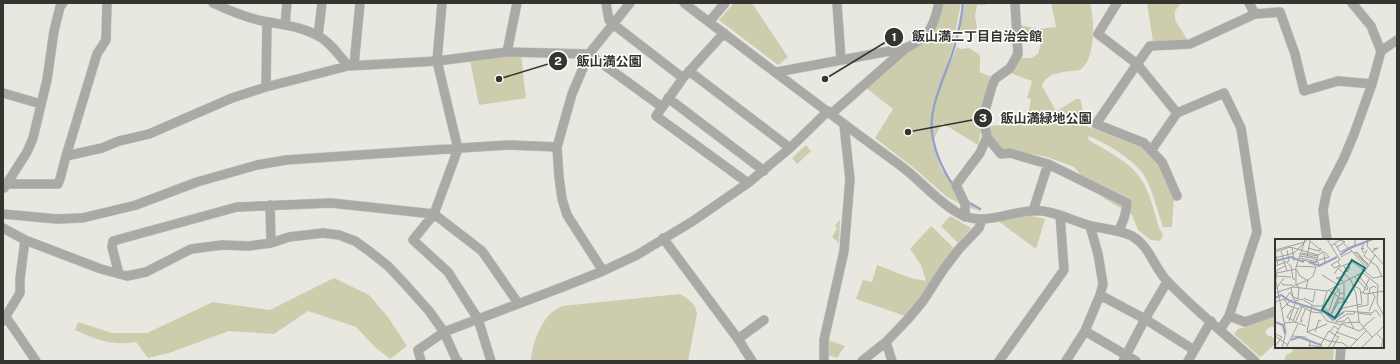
<svg xmlns="http://www.w3.org/2000/svg" width="1400" height="364" font-family="'Public Sans','Noto Sans JP',sans-serif">
<style>
.green{fill:#cdcdae}
.lines{fill:none;stroke-linecap:round;stroke-linejoin:round}
.stream{stroke:#95a3c7;stroke-width:2.5}
.minor-casing{stroke:#c4c4be;stroke-width:10}
.minor{stroke:#a9a9a6;stroke-width:9}
.inset-river{fill:none;stroke:#95a3c7;stroke-width:2}
.inset-road{fill:none;stroke:#a0a09b;stroke-width:1}
.view{fill:#0f766e;fill-opacity:0.15;stroke:#0f766e;stroke-width:2}
.inset-edge{fill:none;stroke:#343431;stroke-width:2}
.leader{fill:none;stroke:#343431;stroke-width:1.5}
.callout-dot{fill:#343431;stroke:#fffffe;stroke-width:1.5}
.mark-label{font-size:12px;text-anchor:middle;font-weight:bold;fill:#fff}
.callout-label{font-size:13px;text-anchor:middle;font-weight:bold;fill:#343431;stroke:#fffffe;stroke-width:3;stroke-linejoin:round;paint-order:stroke}
</style>
<rect width="100%" height="100%" fill="#e8e8e1"/>
<path class="green" d="M734,3H752L788,57L778,65L719,20Z
M942,3H961L952,49L948,60L951,61L957,47L961,49L969,48L980,55V70L979,72L992,77L978,145L942,123L932,143L940,167L959,197L980,211L967,207L947,197L914,168L875,138L893,109L866,88L909,49L914,48Z
M965,3H988L986,5H977L975,16L977,28L973,32L960,31Z
M1051,3H1090C1094,21 1095,42 1088,60C1086,64 1083,67 1080,70C1067,72 1047,71 1042,86L1056,111H1057L1076,99H1080L1082,105L1084,125L1141,147L1156,159L1165,176L1174,198L1172,227H1163C1158,212 1151,185 1142,172C1130,158 1105,142 1088,136L1089,140C1110,153 1134,163 1145,186C1152,200 1155,216 1160,230L1163,234L1162,238L1159,241L1151,240L1138,230L1132,215L1105,199L1090,182L1081,175L1074,167L1047,157L1017,151L1002,152L993,144L986,126L1005,125L1017,116L1028,115L1031,99L1027,98L1032,81L1010,73L1019,58H1031L1038,54L1041,42L1029,39L1021,41L1020,25L1039,29L1056,27Z
M1147,3H1181L1175,11V20L1187,39L1153,42Z
M521,55L526,98L479,105L470,60Z
M806,145L811,151L797,164L792,158Z
M1027,215L1045,219L1036,249L998,221Z
M950,216L971,228L958,243L941,226Z
M840,219L839,243L832,237L837,228L835,226Z
M931,226L954,248L939,268L931,286L905,316L856,299L863,280L872,282L877,265L911,278L926,281L921,265L910,249Z
M334,278L369,295L388,317L407,346L390,359L376,348L356,327L308,311L274,334L229,331L169,353L148,358L136,342C112,346 97,340 75,330L78,322L112,333H147L213,302L270,310Z
M680,294C689,299 696,304 697,314L688,361H531C532,345 540,323 552,312C555,310 559,308 562,306Z
M1276,314V327C1271,326 1268,327 1265,332L1268,336H1271L1275,340L1274,345L1262,356L1260,357L1234,334L1238,329L1246,327Z
M828,340L845,346L837,358L828,355Z
M1294,347H1334L1333,361H1284L1286,355L1292,352Z"/>
<g class="lines">
<path class="stream" d="M954,187C944,172 936,156 933,139C926,109 946,76 954,48C958,34 962,18 963,3
M968,202L980,209"/>
<g class="minor-casing">
<path id="minor" d="M213,3C230,11 249,19 268,22C284,25 303,27 318,36C329,41 340,56 348,66
M442,3L437,61L458,149L434,214L413,240L448,272L478,319L491,361
M606,3L609,20L613,24L683,78
M684,3C756,58 828,113 901,166C921,181 937,201 958,213C986,230 1018,205 1048,212C1063,215 1077,222 1091,226C1105,229 1120,230 1132,236C1151,247 1154,269 1169,283C1196,311 1226,335 1255,361
M837,3L841,60
M1117,3L1098,34L1137,64L1150,46L1190,44L1255,14L1249,3
M1255,14L1280,12L1295,54L1304,91L1338,81L1372,84
M709,22L725,3
M285,24L287,3
M724,33L683,78L656,116L748,183
M318,36L322,3
M1381,51L1397,40
M507,52L517,3
M354,65L360,3
M689,71L790,148
M777,72L906,48C929,38 934,26 939,3
M266,87L267,22
M3,93L41,104
M668,98L764,171
M1177,113L1224,93L1241,128L1257,232L1229,316L1220,330
M831,114L905,49
M987,137L1001,154L1010,153L1048,164L1033,211
M1151,151L1177,113L1137,64L1096,124L1144,143L1162,162L1177,196
M66,156L102,148L119,141L149,134L232,98L266,87L348,66L437,61L507,52L589,54L662,107
M1048,164L1127,203C1126,213 1124,222 1118,231
M7,184H58L60,179L66,156L97,54L106,40L107,3
M4,188L27,152L33,138L47,80L54,31L60,7L63,3
M270,205L271,243
M3,214L57,219L82,218L136,205L197,182L257,165L286,160L476,147L509,145L557,147
M965,217V204L956,185L980,153L987,137L985,126L984,114L992,86L995,79L1010,68L1018,54L1015,3
M3,228L25,240L101,269L127,276L146,272L191,249L222,245L249,246L271,243L289,237L323,233L339,235L355,241L369,251L388,266L405,284L429,311L444,332L456,359L458,361
M663,238L738,339L752,361
M1327,240L1323,210L1327,191L1344,158L1354,134L1372,84L1381,51L1371,26L1352,3
M603,271L567,215L562,199L559,177L557,147L572,94L589,54L630,3
M119,274L112,247L113,241L237,207L331,203L434,214L482,251L518,303
M1100,295L1145,319L1194,350
M1229,316L1245,322L1276,311
M6,317L36,361
M3,321L20,293V279L25,240
M1085,331L1136,361
M738,339L764,320
M886,342L892,361
M421,361L418,350L444,332L560,288L603,271L637,255L693,221L748,183L790,148L828,111
M824,361V340L844,251L850,179L844,125
M862,361L886,342L908,319L923,301L943,270L959,249L979,228L982,219
M999,361L1064,270L1060,215
M1066,361L1085,331L1100,295L1103,284L1098,254L1090,226
M1123,361L1145,319L1167,282
M1188,361L1211,321
M1340,361L1341,347"/>
</g>
<use href="#minor" class="minor"/>
</g>
<g transform="translate(1275 239)">
<rect width="109" height="109" fill="#e8e8e1"/>
<path class="inset-river" d="M65,16L75,9L98,0M0,22L16,18L29,23M34,23L44,27L62,18M0,59L6,56L15,62L49,73L58,81L69,73M0,83L8,86L10,95M16,101L24,98L46,106"/>
<path class="inset-road" d="M52,0L65,21L56,26M62,0L70,3L62,8M93,0L92,7L109,26M34,1L49,14M60,5L65,13L80,6V0M89,5L87,7L89,10L86,9L89,14M56,7L66,0M17,8L19,22M33,9L44,12L46,9M0,11L30,3L29,0M92,11L89,17L96,22M6,12L12,32M77,12L92,30M97,13L103,9L98,10M27,14L43,17M79,14L82,13L94,27M81,14L93,28M26,15L43,19M25,17L37,19L42,21H44L54,18L50,13L44,15L43,17L42,21V22L41,24L27,21M84,17L93,25M32,18L35,2M66,18L77,12L69,5M0,19L19,14L33,0M25,19L43,23L44,26L50,24L49,15M96,23L102,27L107,38M12,24L16,27L18,40L20,41M3,26L0,13L15,8L43,16M56,26L60,29L65,26L63,23M0,27L14,22L12,11M21,27L41,28L38,37L33,41L31,50M69,27L72,33L75,29L73,26M63,29L76,41M22,31L25,37L32,41M2,34L21,30M88,34L103,46L102,64L109,77M59,35L64,28L78,23L98,39L109,37M47,36L63,46M0,37L11,93L7,109M1,37L16,38M79,37L92,51L93,48L82,35M66,38L61,39L68,42M1,41L2,31L10,27M76,41L81,55L84,83L97,98M7,44L8,46H18M21,46L33,41M61,47L65,54L70,55M79,47L85,50L87,64M18,48L21,45V28L29,4M16,49L18,58L23,60L24,49L21,45M0,51L9,39M53,51L73,64M52,52L46,74L52,82L66,86M86,53L91,55L109,52M0,54L18,48L52,52L90,32L100,16M88,54L94,40M94,55L95,49L99,47L101,49M29,59L38,63L40,52M10,61L15,53L20,62L27,60L39,67H48L56,76L63,64L71,62M69,62V44M0,63L9,60L13,66M50,64L60,49M12,66L23,70L26,67L37,73L46,74M37,66L32,93L54,102L68,104L74,109M82,68L93,66V55M17,70L12,78L19,82M59,70L64,60L69,59M6,71L17,60M54,72L60,54L65,50M94,72L100,58L97,53M83,74L97,76M56,75L65,54M63,75L68,69L87,65M59,78L70,72L97,74L101,71L106,78M14,82L21,62M18,82L23,70M25,82L27,83L26,80L31,69M61,82L72,75H79L80,72M60,83L69,82L73,78L79,90M9,84L20,83L31,87M20,84L27,68M67,85L84,92L89,89M88,88L100,78M32,93L52,85M40,93L44,81L46,82M55,93L59,87L63,90M61,93L83,101M0,95L7,98L1,106M102,95L108,101L106,109M0,97L13,106M17,97L30,98L35,102L34,109M34,106L46,108M47,108L46,105L54,92L63,98M58,108L64,97M11,109L23,85M53,109L67,84L84,83M74,109L91,92M86,109L109,87"/>
<path class="view" d="M77,21L90,29L60,79L47,71Z"/>
<rect width="109" height="109" class="inset-edge"/>
</g>
<path class="leader" d="M825 79L894 37M499 79L558 61M908 132L983 118"/>
<g class="callout-dot">
<circle cx="825" cy="79" r="4"/>
<circle cx="499" cy="79" r="4"/>
<circle cx="908" cy="132" r="4"/>
<circle cx="894" cy="37" r="10"/>
<circle cx="558" cy="61" r="10"/>
<circle cx="983" cy="118" r="10"/>
</g>
<g class="mark-label">
<text x="894" y="41">1</text>
<text x="558" y="65">2</text>
<text x="983" y="122">3</text>
</g>
<g class="callout-label">
<text x="977" y="41">飯山満二丁目自治会館</text>
<text x="609" y="66">飯山満公園</text>
<text x="1046" y="123">飯山満緑地公園</text>
</g>
<rect width="1400" height="364" fill="none" stroke="#343431" stroke-width="8"/>
</svg>
